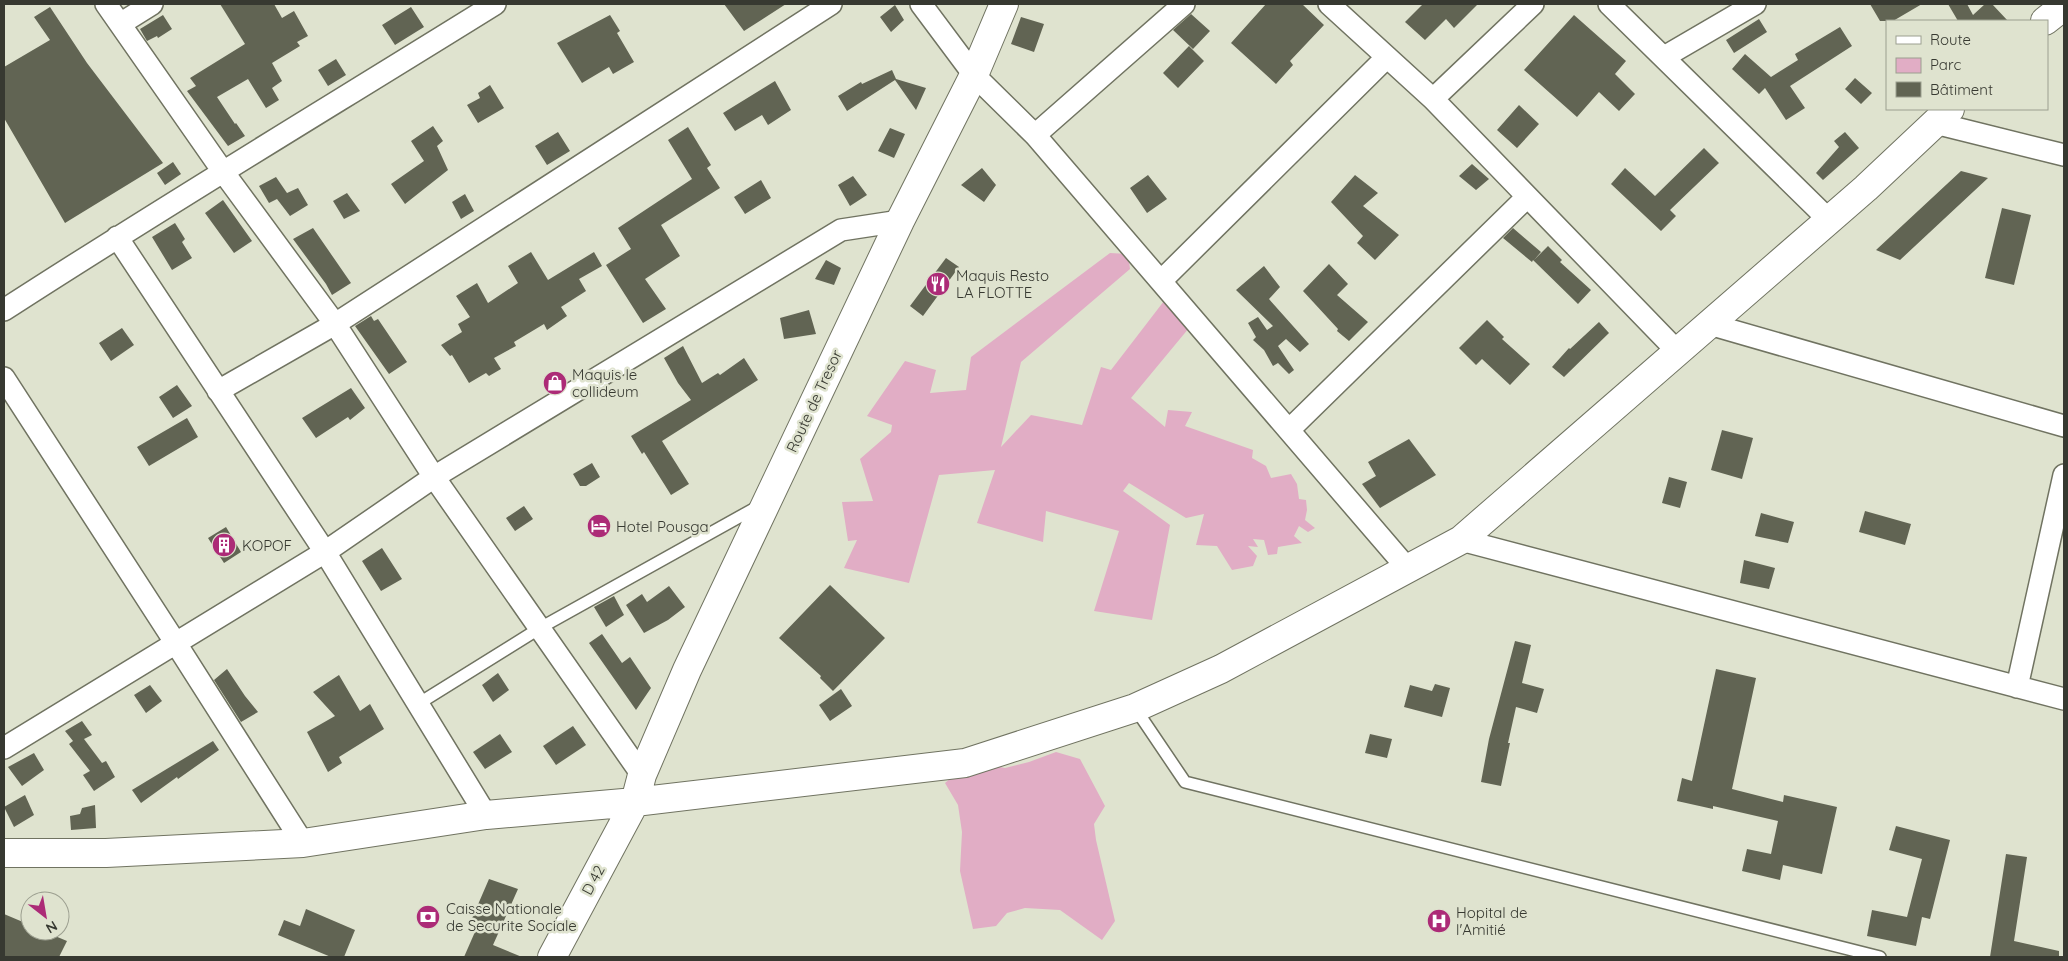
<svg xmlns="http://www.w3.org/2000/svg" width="2068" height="961" font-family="Quicksand,sans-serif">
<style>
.green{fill:#e1adc5}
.building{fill:#616453}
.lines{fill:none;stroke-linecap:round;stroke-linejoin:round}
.lane-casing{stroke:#707361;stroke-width:14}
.street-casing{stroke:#707361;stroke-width:24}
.secondary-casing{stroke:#707361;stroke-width:30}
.lane{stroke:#fff;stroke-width:11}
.street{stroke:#fff;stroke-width:21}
.secondary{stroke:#fff;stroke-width:28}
.labels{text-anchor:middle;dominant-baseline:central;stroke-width:5;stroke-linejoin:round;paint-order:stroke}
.poi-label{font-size:15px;fill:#373931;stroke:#dfe3cf;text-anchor:start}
.street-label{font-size:15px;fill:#373931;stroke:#dfe3cf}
</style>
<rect width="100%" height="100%" fill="#dfe3cf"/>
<path class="green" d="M1110,253L1128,254L1130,269L1021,362L1001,447L1031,415L1082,425L1101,367L1111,370L1164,301L1189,328L1131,398L1165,427L1168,410L1192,412L1185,426L1253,450L1252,458L1266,466L1271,478L1291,474L1297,484L1299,499L1306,500L1307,510L1305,520L1315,528L1308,532L1299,526L1294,536L1302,543L1278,547L1277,554L1268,555L1264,540L1253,539L1258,547L1248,546L1257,556L1253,566L1232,570L1217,546L1196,545L1204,514L1186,518L1129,483L1123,491L1170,525L1152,620L1094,611L1119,531L1046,511L1043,542L977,523L995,470L939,475L909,583L844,568L857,540L848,541L842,502L873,501L860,459L891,432L892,425L867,416L905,361L936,370L930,393L966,390L971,357Z
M1056,752L1080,759L1105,806L1094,824L1096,840L1115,921L1102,940L1060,910L1025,908L1007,913L996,926L973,929L960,871L962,832L958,805L945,783L971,761L1005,768L1029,762Z"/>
<path class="building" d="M220,4H274L282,18L294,11L308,36L297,42L300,46L272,63L282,81L272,88L279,100L266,108L248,79L217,97L235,124L236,123L245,136L228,146L187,91L196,86L190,78L245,44Z
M724,4H786L744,31Z
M1266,4H1302L1324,25L1290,61L1293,65L1276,84L1231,43Z
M1423,4H1478L1454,28L1446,19L1425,40L1405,22Z
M1870,4H1922L1893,21H1880Z
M1948,4H1967L1973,15L1985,4H1992L2008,21H1958Z
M895,5L904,20L891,32L880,17Z
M50,7L87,63L163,163L65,223L4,118V67L50,40L34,17Z
M411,7L424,27L395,45L382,25Z
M1191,14L1210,31L1193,49L1173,30Z
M163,15L172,29L158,38L157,36L147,41L140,29Z
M610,15L620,31L617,33L634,62L613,74L609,67L582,83L557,43Z
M1574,15L1626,61L1615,74L1635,94L1619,111L1599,92L1577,117L1524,70Z
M1021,17L1044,24L1034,52L1011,44Z
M1759,19L1767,32L1734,53L1726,40Z
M1840,27L1852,46L1790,86L1805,108L1786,120L1765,88L1759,94L1732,69L1745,54L1771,77L1798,60L1795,54Z
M1189,46L1204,61L1178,88L1163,73Z
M336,59L346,75L328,86L318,70Z
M892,70L896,79L926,88L916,110L895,80L847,111L838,96L861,82L862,84Z
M1855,78L1872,93L1861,104L1845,89Z
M775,81L791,110L768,125L762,115L735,131L723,113Z
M490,85L504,108L478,123L467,105L480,98L478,93Z
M1519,105L1539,124L1517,148L1497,130Z
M433,126L443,141L437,146L448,170L405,204L391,184L424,161L411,141Z
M688,127L711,165L707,168L720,188L661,225L680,256L645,279L666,309L643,323L606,265L631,249L618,228L692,179L668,140Z
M890,128L905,134L894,158L878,151Z
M558,132L570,151L547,165L535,146Z
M1845,132L1859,148L1823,180L1816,173L1839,147L1834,141Z
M1704,148L1719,163L1670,210L1676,216L1661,231L1611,184L1625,168L1655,196Z
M173,162L181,174L165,185L157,173Z
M1472,164L1489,179L1476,190L1459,176Z
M982,168L996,185L984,202L961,185Z
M1961,171L1988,178L1900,260L1876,250Z
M1148,175L1167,199L1147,213L1130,188Z
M1355,175L1378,193L1363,206L1399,235L1375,260L1357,243L1363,236L1331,202Z
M853,176L867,195L850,206L838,185Z
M276,177L287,193L298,188L308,205L290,216L277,199L269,203L259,186Z
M761,180L771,198L745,214L734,197Z
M347,193L360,211L344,219L333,201Z
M465,194L474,211L461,219L452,202Z
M223,200L252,241L234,253L205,213Z
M2002,208L2031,215L2014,285L1985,278Z
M175,223L185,239L182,242L192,258L172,270L152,237Z
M313,228L351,283L332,295L326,284L293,239Z
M1513,228L1541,252L1534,260L1548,246L1562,260L1560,262L1591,290L1578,304L1533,260L1532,262L1503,238Z
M531,252L548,280L594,252L602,266L579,279L586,291L561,307L567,316L547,330L544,324L514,342L516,346L494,358L501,369L489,376L486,373L469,383L452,355L450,356L441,345L462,332L458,324L470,317L456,296L477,283L488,303L518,283L508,266Z
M946,258L959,267L923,316L910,306Z
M826,260L841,268L834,285L815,279Z
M1329,264L1348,284L1337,295L1368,322L1349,341L1337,331L1338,329L1303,291Z
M1264,266L1280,287L1269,299L1309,344L1300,352L1286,339L1278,346L1294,370L1289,374L1278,363L1273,366L1264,350L1253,340L1256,337L1248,323L1258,317L1267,330L1273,326L1236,290Z
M809,310L816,334L784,339L780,318Z
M371,316L374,321L378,319L407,362L389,374L355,326Z
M1487,320L1504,337L1502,339L1530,364L1510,385L1482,359L1476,365L1459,348Z
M1599,322L1609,333L1564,377L1552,367L1569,348L1570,349Z
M122,328L134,345L111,361L99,343Z
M683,346L702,383L718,373L720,375L744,358L758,380L662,441L689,484L671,495L644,452L642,454L631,436L691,400L678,383L664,358Z
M177,385L192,406L173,418L159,397Z
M351,388L365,408L350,420L348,417L316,438L302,418Z
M187,418L198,437L149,466L137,447Z
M1722,430L1753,438L1742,479L1711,470Z
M1409,439L1436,475L1380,508L1362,484L1376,476L1368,462Z
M592,463L600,477L586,486H580L573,474Z
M1669,477L1687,482L1680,508L1662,503Z
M524,506L533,519L515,531L506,518Z
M1865,511L1911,524L1905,545L1859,532Z
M1761,513L1794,522L1788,543L1755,536Z
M226,527L241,552L224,563L208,538Z
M382,548L402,579L381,591L362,561Z
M1744,560L1775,568L1769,589L1740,583Z
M830,585L885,638L833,691L820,678L821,676L779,638Z
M669,586L685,607L668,620L644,633L626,605L642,594L647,602Z
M614,596L624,615L606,627L594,607Z
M602,634L622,663L630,657L651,688L636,710L589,643Z
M1515,641L1531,645L1522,683L1544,689L1537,713L1516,707L1508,743H1510L1501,786L1481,782L1489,739Z
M227,669L245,696L258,712L241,722L214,680Z
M1716,669L1756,678L1732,789L1783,802L1784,795L1837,807L1822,874L1783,865L1780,880L1742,871L1747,849L1771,854L1778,821L1713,806V809L1677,801L1682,778L1692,781Z
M498,673L509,690L493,702L482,685Z
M339,675L360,711L370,704L384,729L339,757L342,763L328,772L307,732L335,716L313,692Z
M1435,684L1450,688L1442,717L1404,707L1410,685L1432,691Z
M150,685L162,701L146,713L134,695Z
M841,689L852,706L830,721L819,705Z
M82,721L92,735L84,739L102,763L106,761L115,777L94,791L83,775L90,771L69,744L73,741L65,731Z
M573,726L586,745L556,765L543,746Z
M500,734L512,752L485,769L473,752Z
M1370,734L1392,739L1387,758L1365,753Z
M213,741L219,750L178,779L177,777L141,803L132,790Z
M34,753L44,770L22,786L8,767Z
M25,795L34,815L14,827L4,807Z
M95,805L96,828L71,830L70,816L80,814L82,808Z
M1896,826L1950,840L1930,919L1922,917L1916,946L1867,936L1872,910L1907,917L1922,859L1889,850Z
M2006,854L2027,857L2014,941L2059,951V957H1990Z
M489,879L518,889L493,945L522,957H464L478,925L470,923Z
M306,909L355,930L344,957H331L278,935L284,920L300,926Z
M4,914L30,925V931H43L67,941L59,957H4Z"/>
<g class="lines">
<g class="lane-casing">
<path id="lane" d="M418,704L540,628L759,506
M1135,708L1185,782L1880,957"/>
</g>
<g class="street-casing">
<path id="street" d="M106,4L224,173L335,324L434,477L642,775L648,763
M921,4L974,75L1035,135L1408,569
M1329,4L1433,99L1678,352
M1609,4L1829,220
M120,24L152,4
M1664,57L1755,4
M1433,99L1533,4
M1935,123L2064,155
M1035,135L1184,4
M117,237L325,552L486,815
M1161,281L1387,57
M4,310C166,205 331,106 495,4
M1709,324L2064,426
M4,378L175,642L303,843
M218,391L335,324L831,4
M1289,430L1527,197
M1461,540L2064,699
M2017,687L2064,475
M4,748L325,552L434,477L841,230L900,221"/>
</g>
<g class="secondary-casing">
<path id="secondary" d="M2045,21L2064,6
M4,853H106L303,843L486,815L635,802L965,763L1135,708L1221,669L1461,540L1866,188L1950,109
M552,957L635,802L642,775L687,670L900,221L974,75L1004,4"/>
</g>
<use href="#lane" class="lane"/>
<use href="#street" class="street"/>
<use href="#secondary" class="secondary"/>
</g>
<defs>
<g id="restaurant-disc" transform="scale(1.25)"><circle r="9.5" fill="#ac2b77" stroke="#dfe3cf"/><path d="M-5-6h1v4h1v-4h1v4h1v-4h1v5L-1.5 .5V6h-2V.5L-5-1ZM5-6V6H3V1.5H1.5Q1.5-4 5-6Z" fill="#fff"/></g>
<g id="shop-disc" transform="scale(1.25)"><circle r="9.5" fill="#ac2b77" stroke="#dfe3cf"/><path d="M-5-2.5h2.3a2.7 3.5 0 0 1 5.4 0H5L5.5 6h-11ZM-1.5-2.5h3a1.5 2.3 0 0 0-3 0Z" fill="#fff"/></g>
<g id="hotel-disc" transform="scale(1.25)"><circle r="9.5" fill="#ac2b77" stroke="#dfe3cf"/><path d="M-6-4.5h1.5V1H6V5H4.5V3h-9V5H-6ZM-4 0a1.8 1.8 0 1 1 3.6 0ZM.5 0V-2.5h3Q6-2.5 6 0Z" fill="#fff"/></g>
<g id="building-disc" transform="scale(1.25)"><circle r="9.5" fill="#ac2b77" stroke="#dfe3cf"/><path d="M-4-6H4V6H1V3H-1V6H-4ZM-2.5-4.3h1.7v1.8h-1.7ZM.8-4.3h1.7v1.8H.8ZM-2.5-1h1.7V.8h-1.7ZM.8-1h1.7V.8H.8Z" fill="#fff"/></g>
<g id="bank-disc" transform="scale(1.25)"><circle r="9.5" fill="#ac2b77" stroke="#dfe3cf"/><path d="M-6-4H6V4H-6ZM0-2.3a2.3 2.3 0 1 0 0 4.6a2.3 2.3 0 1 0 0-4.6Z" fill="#fff"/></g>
<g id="hospital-disc" transform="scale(1.25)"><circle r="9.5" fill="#ac2b77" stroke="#dfe3cf"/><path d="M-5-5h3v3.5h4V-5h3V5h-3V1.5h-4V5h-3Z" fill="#fff"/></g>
</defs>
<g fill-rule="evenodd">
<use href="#restaurant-disc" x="938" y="284"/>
<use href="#shop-disc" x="555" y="383"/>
<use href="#hotel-disc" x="599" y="526"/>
<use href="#building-disc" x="224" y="545"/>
<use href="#bank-disc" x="428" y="917"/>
<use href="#hospital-disc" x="1439" y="921"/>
</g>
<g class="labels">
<g class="poi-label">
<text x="956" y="275">Maquis Resto<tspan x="956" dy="17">LA FLOTTE</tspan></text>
<text x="572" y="374">Maquis le<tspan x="572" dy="17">collideum</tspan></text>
<text x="616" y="526">Hotel Pousga</text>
<text x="242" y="545">KOPOF</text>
<text x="446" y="908">Caisse Nationale<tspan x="446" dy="17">de Securite Sociale</tspan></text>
<text x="1456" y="912">Hopital de<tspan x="1456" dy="17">l'Amitié</tspan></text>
</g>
<g class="street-label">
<text transform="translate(814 401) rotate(-65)">Route de Tresor</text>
<text transform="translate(593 880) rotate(-62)">D 42</text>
</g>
</g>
<rect width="2068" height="961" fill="none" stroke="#373931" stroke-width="10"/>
<rect x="1886" y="20" width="162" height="90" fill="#dfe3cf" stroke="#9c9f90"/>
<rect x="1896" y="36" width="25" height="8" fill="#ffffff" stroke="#9c9f90"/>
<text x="1930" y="45" font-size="15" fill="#373931">Route</text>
<rect x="1896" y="58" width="25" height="15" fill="#e1adc5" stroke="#9c9f90"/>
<text x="1930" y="70" font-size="15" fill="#373931">Parc</text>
<rect x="1896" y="82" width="25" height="15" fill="#616453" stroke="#9c9f90"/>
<text x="1930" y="95" font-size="15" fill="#373931">Bâtiment</text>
<g transform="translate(45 916) rotate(149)"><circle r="24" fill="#dfe3cf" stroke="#9c9f90"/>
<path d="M0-4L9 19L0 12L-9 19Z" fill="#ac2b77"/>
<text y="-8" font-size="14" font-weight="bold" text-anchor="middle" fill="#373931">N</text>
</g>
</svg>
